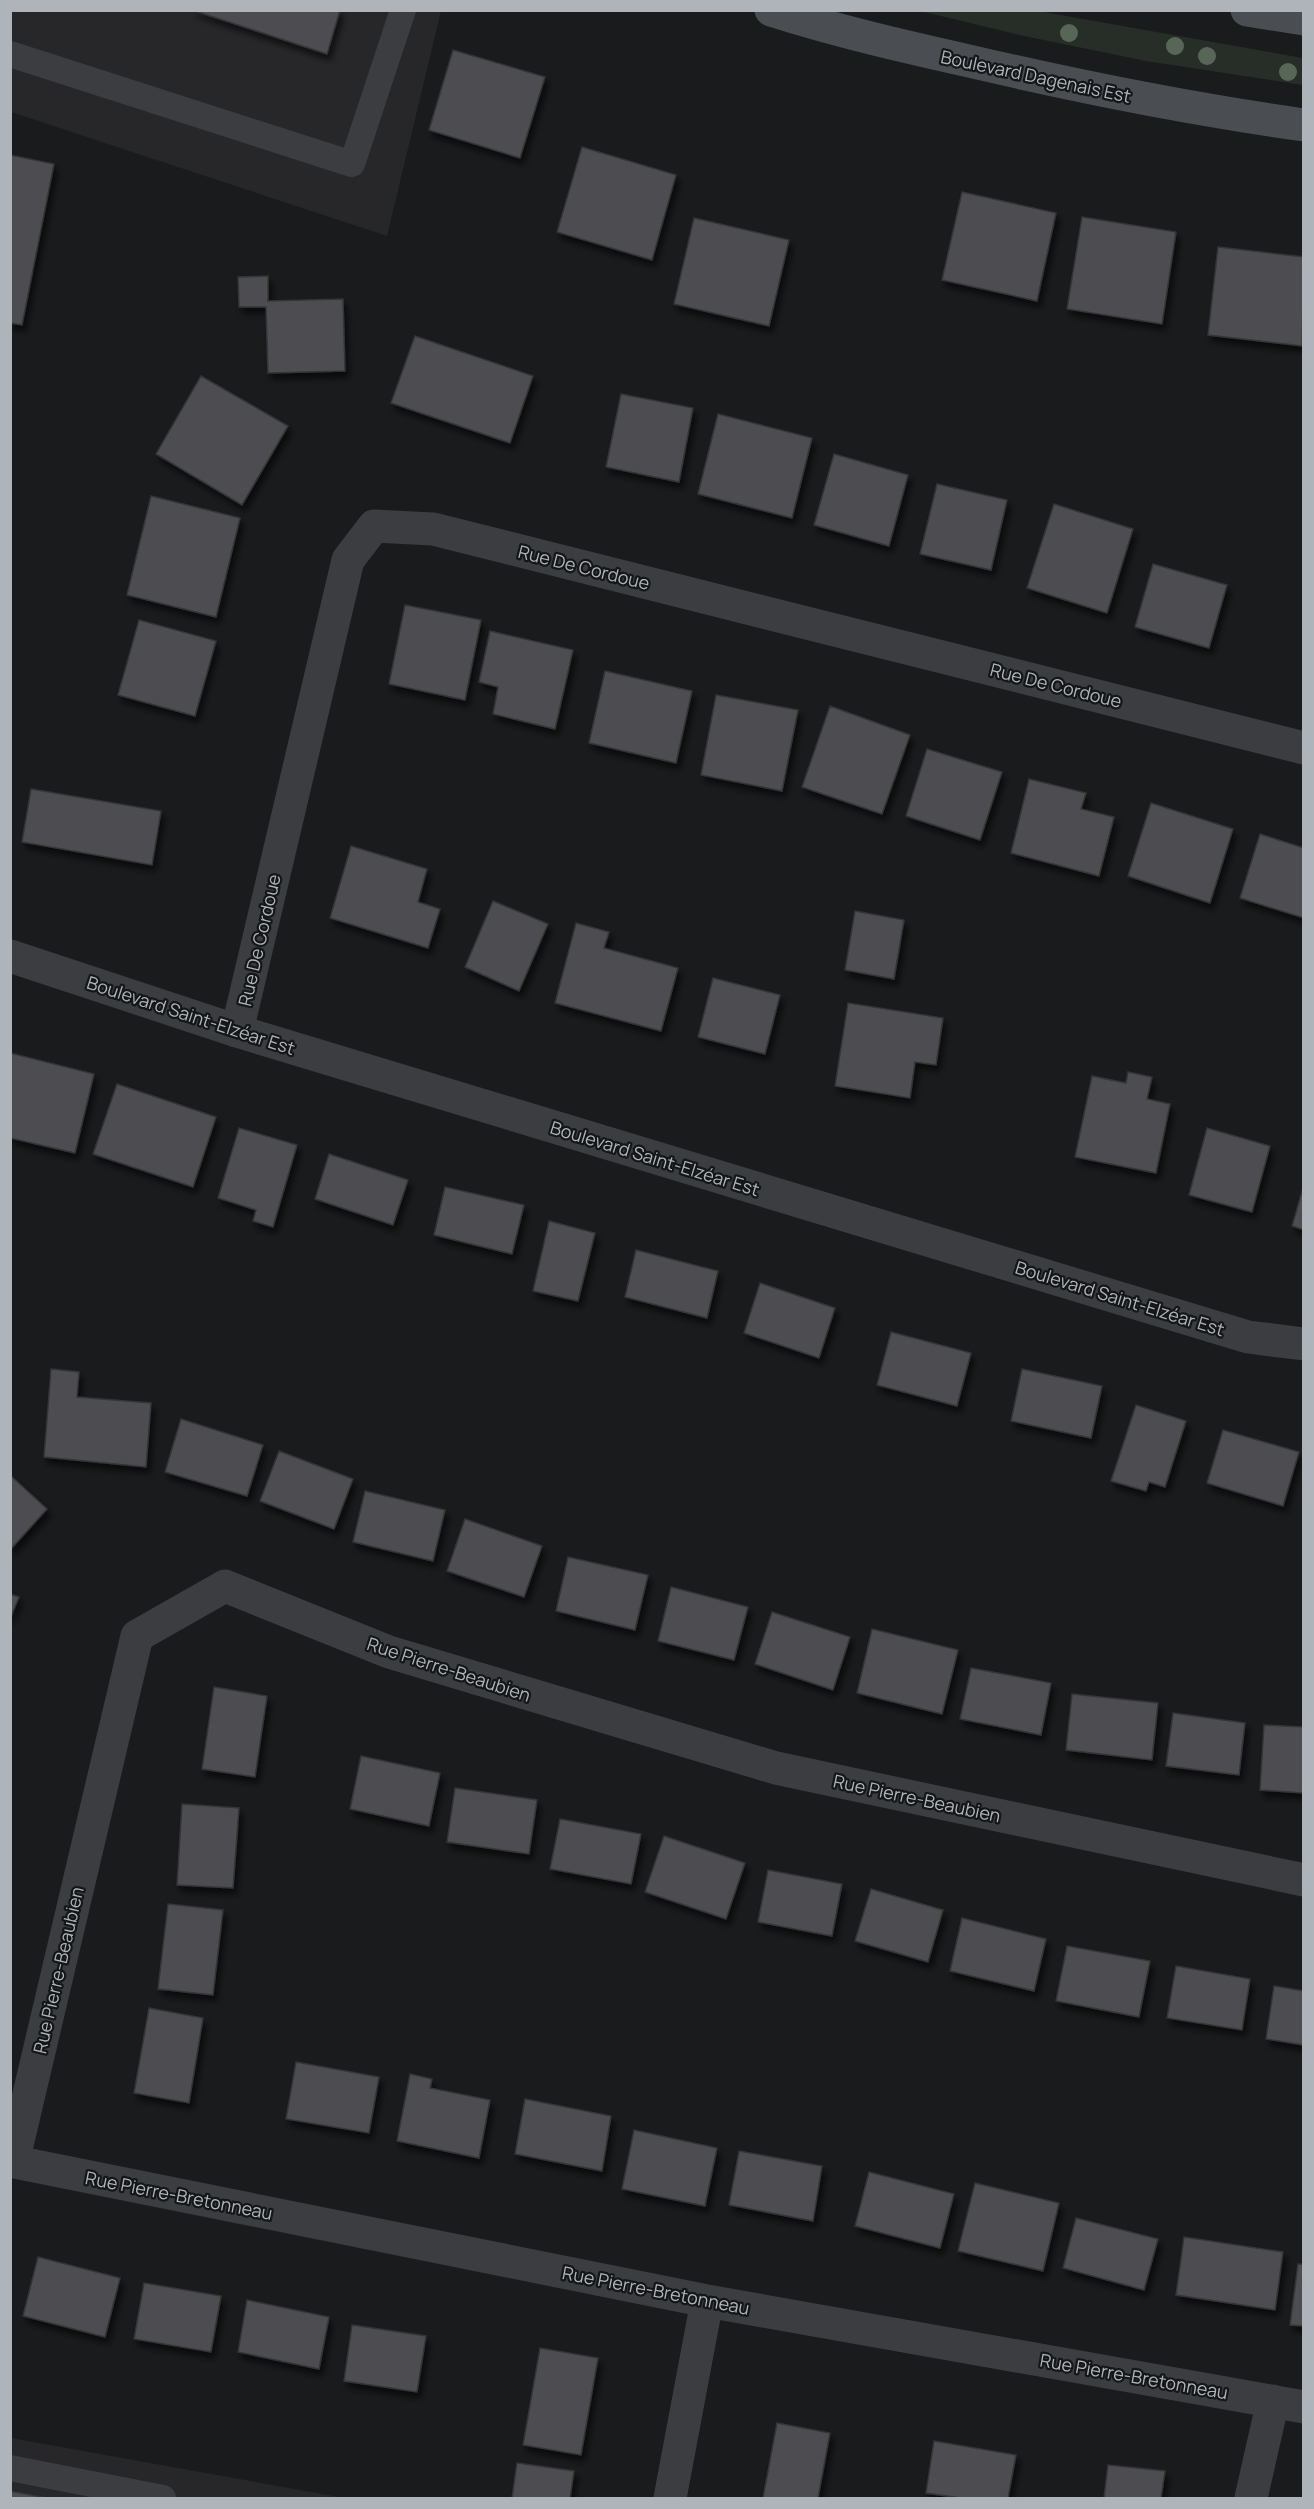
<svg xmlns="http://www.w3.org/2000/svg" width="1314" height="2509" font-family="Manrope,sans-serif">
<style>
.built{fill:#272729}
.green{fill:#272e27}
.building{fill:#4d4e51;stroke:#353538;stroke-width:1.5;filter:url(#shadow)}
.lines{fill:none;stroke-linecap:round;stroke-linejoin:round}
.service{stroke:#3c3d41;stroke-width:26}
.minor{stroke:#3c3d41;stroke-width:33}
.tertiary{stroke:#3c3d41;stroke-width:33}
.secondary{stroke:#4a4d51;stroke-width:33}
.tree{fill:#576657}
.labels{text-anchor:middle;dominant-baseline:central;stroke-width:4.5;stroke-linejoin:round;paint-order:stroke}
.street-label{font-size:18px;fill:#aeb4ba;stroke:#151617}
</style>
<defs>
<filter id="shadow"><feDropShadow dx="3.5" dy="6" stdDeviation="3" flood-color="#0009"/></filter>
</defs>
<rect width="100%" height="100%" fill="#1a1b1c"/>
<path class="built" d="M11,11H441L387,236L11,112Z
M11,2438L345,2498H11Z"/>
<path class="green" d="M920,11H1038L1303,58V85L1146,61L1024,36Z"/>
<path class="building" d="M192,10H340L327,54Z
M453,50L545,77L520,158L429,130Z
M582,147L676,175L652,260L557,232Z
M10,155L54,164L22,325L10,323Z
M962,192L1056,213L1037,301L942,280Z
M1082,217L1176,232L1162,324L1067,309Z
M694,218L789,240L769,326L674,304Z
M1218,247L1304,257L1302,346L1208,335Z
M268,276V301L343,299L345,371L268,373L266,307H239L238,277Z
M415,336L533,376L510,443L391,403Z
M201,376L288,426L242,505L156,454Z
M621,394L693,408L679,482L606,467Z
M718,414L812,438L792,518L698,494Z
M834,454L908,475L889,546L814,525Z
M937,484L1007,500L991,570L920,554Z
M151,496L240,518L216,617L127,595Z
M1054,504L1133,529L1107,613L1027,588Z
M1153,564L1227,585L1209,648L1135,627Z
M405,605L481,620L465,700L389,684Z
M139,620L216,641L195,716L118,695Z
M490,631L573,650L555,729L493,714L498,687L479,682Z
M605,671L692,691L676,763L589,743Z
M716,695L798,710L782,791L701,775Z
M830,706L910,735L882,814L802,787Z
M927,749L1002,772L980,840L906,816Z
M1029,779L1086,793L1081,809L1114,817L1099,876L1011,853Z
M31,789L161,811L152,865L22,842Z
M1151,803L1233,829L1210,903L1128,876Z
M1260,834L1304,848V918L1240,898Z
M351,846L427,869L418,902L440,909L428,948L330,918Z
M493,901L548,924L519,991L465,967Z
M855,911L904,920L894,979L845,970Z
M576,923L609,932L604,948L678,968L661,1031L555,1003Z
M713,978L780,995L765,1054L698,1037Z
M848,1003L943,1018L936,1065L915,1062L910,1098L835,1086Z
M10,1053L94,1074L75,1153L10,1138Z
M1128,1072L1152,1077L1147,1099L1170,1104L1156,1173L1075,1157L1092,1076L1126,1083Z
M117,1084L216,1117L193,1187L93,1154Z
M239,1128L297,1145L273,1227L253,1221L256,1210L218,1198Z
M1207,1128L1270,1146L1252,1212L1189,1195Z
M329,1154L408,1180L393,1225L315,1199Z
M1304,1185V1230L1292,1226Z
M445,1187L524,1205L512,1254L434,1235Z
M549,1221L595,1233L578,1301L533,1291Z
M636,1250L718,1271L707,1318L625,1297Z
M760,1283L835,1308L819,1358L744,1333Z
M891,1332L971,1353L957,1406L877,1385Z
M51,1369L79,1372L77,1397L151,1403L146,1467L44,1457Z
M1022,1369L1102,1386L1091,1438L1011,1421Z
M1136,1405L1186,1421L1165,1487L1149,1482L1146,1491L1111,1481Z
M181,1419L263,1445L247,1496L165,1472Z
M1223,1430L1299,1452L1283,1506L1207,1483Z
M279,1451L353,1479L334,1529L260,1501Z
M10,1475L47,1509L10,1550Z
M365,1491L445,1510L433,1561L353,1542Z
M465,1519L542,1546L524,1597L447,1571Z
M568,1557L648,1575L635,1630L556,1611Z
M671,1587L748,1607L734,1660L658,1641Z
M10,1594L19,1597L10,1619Z
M772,1612L850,1637L833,1690L755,1664Z
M872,1629L958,1650L942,1714L857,1693Z
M971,1668L1051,1683L1041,1735L960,1719Z
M214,1687L267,1696L255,1777L202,1769Z
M1072,1694L1158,1703L1152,1760L1066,1750Z
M1173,1713L1245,1723L1239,1775L1166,1766Z
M1264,1725L1304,1727V1793L1260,1790Z
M361,1756L440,1773L429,1826L350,1809Z
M455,1788L537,1800L529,1854L447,1842Z
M182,1804L239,1808L233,1888L177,1885Z
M560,1819L641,1834L631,1884L550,1869Z
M664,1836L745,1863L726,1919L645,1892Z
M768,1870L842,1884L832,1936L758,1922Z
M871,1889L943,1910L928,1962L855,1941Z
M168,1904L223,1910L213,1995L158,1989Z
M962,1918L1046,1939L1034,1991L950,1971Z
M1067,1946L1150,1961L1139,2017L1056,2001Z
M1176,1966L1250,1979L1242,2030L1167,2018Z
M1274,1986L1304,1991V2045L1266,2039Z
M149,2008L203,2018L189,2103L134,2093Z
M296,2062L379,2077L369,2133L286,2119Z
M410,2074L432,2079L430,2088L490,2100L479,2158L397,2141Z
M525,2099L611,2116L602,2171L515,2154Z
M634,2130L717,2148L705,2206L622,2189Z
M739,2151L822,2166L813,2221L729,2205Z
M869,2172L954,2194L940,2248L855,2226Z
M975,2183L1059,2203L1043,2271L958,2251Z
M1076,2218L1158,2239L1144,2290L1063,2268Z
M1184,2237L1283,2252L1275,2310L1176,2295Z
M38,2257L120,2278L105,2337L23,2316Z
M1298,2264L1304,2265V2326L1290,2325Z
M144,2283L221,2296L211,2352L134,2339Z
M247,2300L329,2317L319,2369L238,2352Z
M352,2325L426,2336L417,2392L344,2381Z
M540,2348L598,2358L581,2455L523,2445Z
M777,2423L830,2433L818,2498H763Z
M934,2441L1016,2455L1008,2498H961L926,2493Z
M517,2463L574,2471L570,2498H512Z
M1108,2465L1165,2471L1161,2498H1104Z
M10,2491L47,2498H10Z"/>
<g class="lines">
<path class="service" d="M10,54L352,164L403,10
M10,2468L163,2498"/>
<path class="minor" d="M237,1031L348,560L374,526L433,529L1304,748
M10,2161L707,2301L1304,2407
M13,2162L137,1636L225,1586L389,1652L776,1768L1304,1880
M670,2498L707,2301
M1251,2498L1273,2401"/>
<path class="tertiary" d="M10,956L237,1031L1248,1337L1304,1344"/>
<path class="secondary" d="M771,10C837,31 902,46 969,61C1080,87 1191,109 1304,125
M1247,10L1304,19"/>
</g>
<g class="tree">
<circle cx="1069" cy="33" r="9"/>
<circle cx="1175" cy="46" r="9"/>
<circle cx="1207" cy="56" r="9"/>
<circle cx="1288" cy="72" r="9"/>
</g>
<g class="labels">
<g class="street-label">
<text transform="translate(1036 76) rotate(12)">Boulevard Dagenais Est</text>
<text transform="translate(584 567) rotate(14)">Rue De Cordoue</text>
<text transform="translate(1056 685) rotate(14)">Rue De Cordoue</text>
<text transform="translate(259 940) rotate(-77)">Rue De Cordoue</text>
<text transform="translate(191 1015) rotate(18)">Boulevard Saint-Elzéar Est</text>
<text transform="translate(655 1158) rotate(17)">Boulevard Saint-Elzéar Est</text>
<text transform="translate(1120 1298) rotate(17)">Boulevard Saint-Elzéar Est</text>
<text transform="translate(449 1669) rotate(18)">Rue Pierre-Beaubien</text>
<text transform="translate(917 1798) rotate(12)">Rue Pierre-Beaubien</text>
<text transform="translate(58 1970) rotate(-77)">Rue Pierre-Beaubien</text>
<text transform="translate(179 2195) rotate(11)">Rue Pierre-Bretonneau</text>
<text transform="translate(656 2290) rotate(11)">Rue Pierre-Bretonneau</text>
<text transform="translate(1134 2376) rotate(10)">Rue Pierre-Bretonneau</text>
</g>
</g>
<rect width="1314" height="2509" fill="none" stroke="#aeb4ba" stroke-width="24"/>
</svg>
